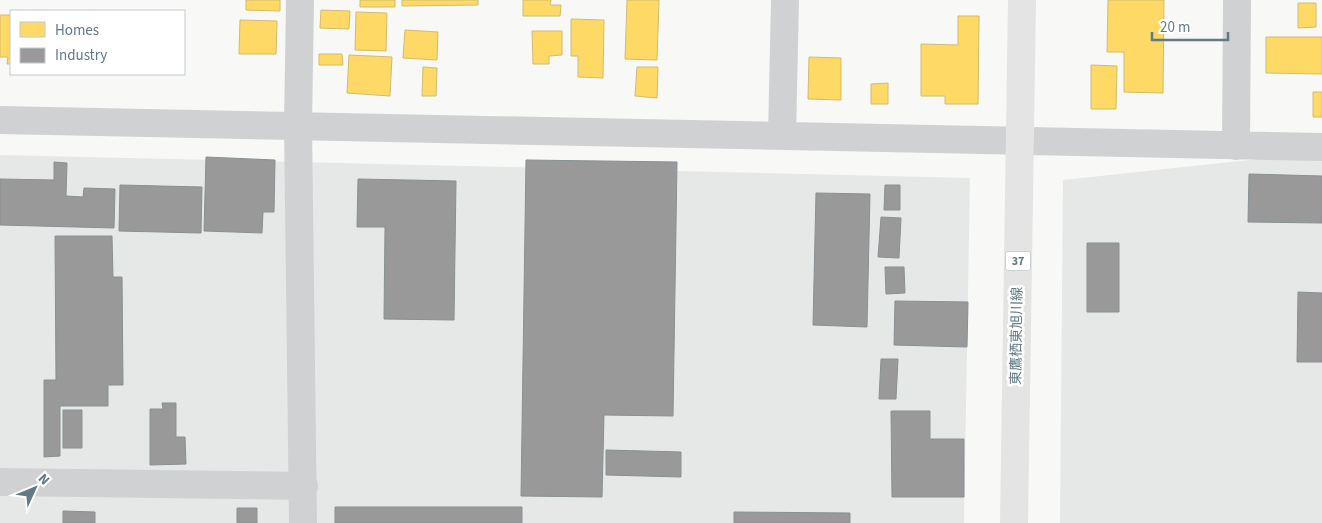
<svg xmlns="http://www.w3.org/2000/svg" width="1322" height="523" font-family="'Source Sans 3','Noto Sans JP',sans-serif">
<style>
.built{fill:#e6e8e8}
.homes{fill:#ffd966;stroke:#d0bc6f}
.industry{fill:#999;stroke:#889093}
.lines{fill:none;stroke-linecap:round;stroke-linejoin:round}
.minor{stroke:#d0d1d2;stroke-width:28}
.major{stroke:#e3e4e3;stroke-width:28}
.labels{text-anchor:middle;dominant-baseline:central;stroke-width:5;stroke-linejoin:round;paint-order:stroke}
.shield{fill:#fff;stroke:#90a2a9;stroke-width:1}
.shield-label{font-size:12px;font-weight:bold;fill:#617a84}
.street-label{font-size:14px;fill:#617a84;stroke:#fff}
</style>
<rect width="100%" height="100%" fill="#f8f8f7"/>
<path class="built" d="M1322,152V523H1060L1063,180Z
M0,155L970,178L964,523H0Z"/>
<path class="homes" d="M246,0H280V11L246,10Z
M360,0H395V7H360Z
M402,0H478V5L402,6Z
M523,0H551L550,5H561L560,16H523Z
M627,0H659L657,60L625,59Z
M1108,0H1164L1163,93L1124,92V52H1107Z
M1298,3H1316V27L1298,28Z
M321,10L350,11L349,29L320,28Z
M356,12L387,13L386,51L355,50Z
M0,15H11V64H7L8,57H0Z
M958,16H979L978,104H945V96H921V44L958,45Z
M571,19L604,20L603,78L578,77V56H571Z
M240,20L277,21L276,54H239Z
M405,30L438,32L437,60L403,58Z
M532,31H562V55L549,56V64H533Z
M1266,37H1322V74L1266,73Z
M319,54H342L343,65H319Z
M349,55L392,57L390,96L347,93Z
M809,57L841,58V100L808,99Z
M1091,65L1117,66L1116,109H1091Z
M423,67L437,68L436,96H422Z
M637,67H658L657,98L635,96Z
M888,83V104H871V84Z
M1313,92H1322V117H1313Z"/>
<path class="industry" d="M206,157L275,160L274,212H263L262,233L204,231Z
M526,160L677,162L673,416L604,415L602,497L521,496Z
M54,162L67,163L66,196L83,197L84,188L115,189L114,228L0,225V179L54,180Z
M1249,174L1322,176V223L1248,222Z
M358,179L456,181L454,320L384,319L385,227H357Z
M120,185L202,187L201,233L119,231Z
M885,185H900V210H884Z
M816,193L870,194L867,327L813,325Z
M881,217L901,218L899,258L878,257Z
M55,236H112L113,277H122L123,385H108V406H60V456L44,457V380H56Z
M1087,243H1119V312H1087Z
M885,267H904L905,293L886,294Z
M1298,292L1322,293V362H1297Z
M895,301L968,302L967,347L894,345Z
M881,359H898L896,399H879Z
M162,403H176V437H185L186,464L150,465V409H163Z
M63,410H82V448H63Z
M891,411H930V439H964V497H892Z
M606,450L681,452V477L606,475Z
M335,507H522V523H335Z
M237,508H257V523H237Z
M63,511L95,512V523H63Z
M734,512L850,513V523H734Z"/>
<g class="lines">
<path class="minor" d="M300,0L298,125L303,523
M0,120L1322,147
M782,136L785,0
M1236,146L1237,0
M0,482L304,486"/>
<path class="major" d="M1014,523L1022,0"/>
</g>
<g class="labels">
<rect class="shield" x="1005.5" y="251.5" width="25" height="19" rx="4"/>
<g class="shield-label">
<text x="1018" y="261">37</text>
</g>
<g class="street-label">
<text transform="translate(1017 336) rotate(-89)">東鷹栖東旭川線</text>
</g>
</g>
<rect x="10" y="10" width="175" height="65" fill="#ffffff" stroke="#c0cace"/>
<rect x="20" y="22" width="25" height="15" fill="#ffd966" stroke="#c0cace"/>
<text x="55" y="35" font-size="15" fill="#617a84">Homes</text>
<rect x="20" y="48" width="25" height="15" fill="#999999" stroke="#c0cace"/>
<text x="55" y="60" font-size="15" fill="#617a84">Industry</text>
<g transform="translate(35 488) rotate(46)" stroke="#ffffff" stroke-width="4" paint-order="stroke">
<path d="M0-4L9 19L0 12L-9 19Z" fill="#617a84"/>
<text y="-8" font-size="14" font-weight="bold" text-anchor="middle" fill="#617a84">N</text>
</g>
<path d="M1152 32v8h76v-8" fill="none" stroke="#617a84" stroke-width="2.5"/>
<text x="1160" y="32" font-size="15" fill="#617a84" stroke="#ffffff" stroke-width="4" paint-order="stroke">20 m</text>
</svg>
